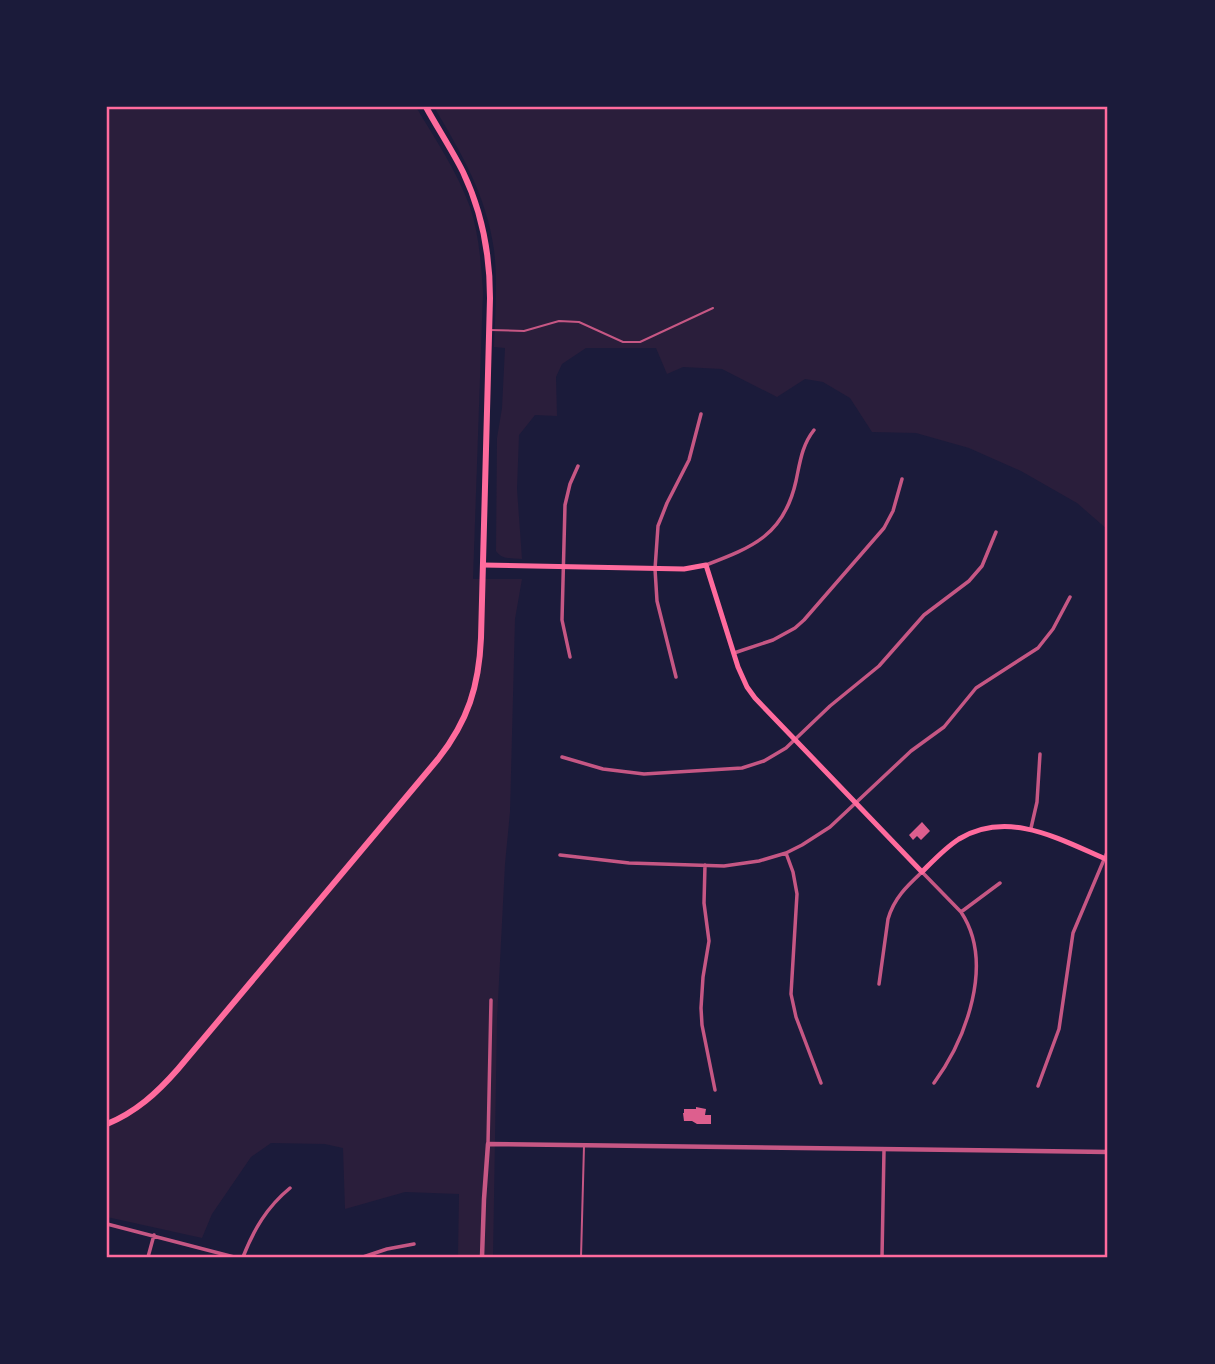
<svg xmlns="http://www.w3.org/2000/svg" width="1215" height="1364" font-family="Overpass,sans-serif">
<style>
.green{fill:#2a1e3b}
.building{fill:#dd5f8e}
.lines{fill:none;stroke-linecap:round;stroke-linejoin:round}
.service{stroke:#c65784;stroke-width:2}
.minor{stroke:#c65784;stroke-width:3.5}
.tertiary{stroke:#c65784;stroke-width:4.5}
.secondary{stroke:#ff6b9d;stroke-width:5}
.primary{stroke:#ff6b9d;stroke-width:6}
.neatline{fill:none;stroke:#ff6b9d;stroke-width:2.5}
</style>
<rect width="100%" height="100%" fill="#1b1b3a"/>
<path class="green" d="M107,107H416C435,139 457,171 470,207C479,234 481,263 483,292L473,579H522L515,619L510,812L505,864L497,1020L493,1257H458L459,1194L405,1192L345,1209L343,1148L325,1144L271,1143L251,1157L212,1214L202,1238L107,1217Z
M434,107H1108V530L1077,503L1021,471L969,448L916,433L872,432L850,398L823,382L805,379L777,397L722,369L683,367L667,374L656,348H586L562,364L556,377L557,416L535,415L519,435L517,489L522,559C512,558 502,560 496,551L497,438L502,408L505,348L494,347C495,315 498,282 494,250C487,197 461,152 434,107Z"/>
<path class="building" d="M922,822L930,831L921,840L917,836L913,840L909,835Z
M696,1107L706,1109L705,1115H711V1124H697L692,1121H684L683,1113H684V1109H696Z"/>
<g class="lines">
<path class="service" d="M490,330L524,331L559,321L579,322L623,342H640L713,308
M581,1257L584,1146"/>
<path class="minor" d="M706,565C753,547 784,535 796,481C800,462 802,445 814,430
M734,653L773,640L795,628L804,620L884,528L893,511L902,479
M570,657L562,620L565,505L570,484L578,466
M676,677L657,601L655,569L658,526L667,503L689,460L701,414
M562,757L603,769L644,774L742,768L764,761L786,748L830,706L879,666L924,615L969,581L982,566L996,532
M1031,828L1037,802L1040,754
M786,853L793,872L797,894L791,994L796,1017L821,1083
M560,855L629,863L724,866L759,861L786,853L802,845L830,827L911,751L944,727L976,688L1038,648L1053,629L1070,597
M705,865L704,903L709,941L703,977L701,1008L702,1025L715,1090
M961,912L1000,883
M879,984L888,919C894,898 907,886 922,872L961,912C995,963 966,1039 934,1083
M1038,1086L1059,1029L1073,933L1108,850
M488,1144L491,1000
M107,1224L234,1257
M148,1257L154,1235
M243,1257C254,1229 267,1207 290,1188
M363,1257L387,1249L414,1244
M882,1257L884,1150"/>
<path class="tertiary" d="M482,1257L484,1199L488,1144L1108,1152"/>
<path class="secondary" d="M483,565L684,569L706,565L738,667L747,687L755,698L922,872C934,860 945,848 959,839C1009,809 1061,840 1108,860"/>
<path class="primary" d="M107,1124C136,1112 157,1093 178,1069L438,759C468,721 479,686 481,638L490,298C490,253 482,212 463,172C452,150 438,129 426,107"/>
</g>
<rect width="1215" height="1364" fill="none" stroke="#1b1b3a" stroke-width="217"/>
<rect x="108" y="108" width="998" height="1148" class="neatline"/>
</svg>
